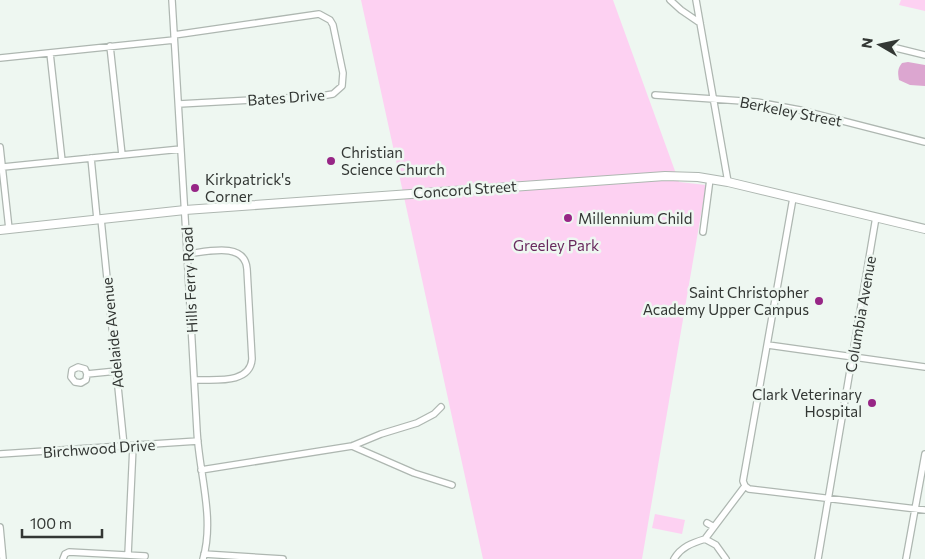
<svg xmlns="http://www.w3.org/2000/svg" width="925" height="559" font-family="Commissioner,sans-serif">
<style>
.green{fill:#fdd1f2}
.water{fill:#dca6d0}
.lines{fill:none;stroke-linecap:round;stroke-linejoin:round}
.minor-casing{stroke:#aeb7b1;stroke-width:8}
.secondary-casing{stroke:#aeb7b1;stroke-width:10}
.minor{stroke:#fff;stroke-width:5.5}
.secondary{stroke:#fff;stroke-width:8}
.poi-dot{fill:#972686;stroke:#eef7f1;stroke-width:2}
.labels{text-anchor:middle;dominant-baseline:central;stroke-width:5;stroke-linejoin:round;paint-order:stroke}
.street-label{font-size:15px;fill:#333734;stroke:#eef7f1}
.poi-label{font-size:15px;fill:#333734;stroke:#eef7f1;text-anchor:start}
.park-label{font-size:15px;fill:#68295d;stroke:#eef7f1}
</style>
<rect width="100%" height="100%" fill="#eef7f1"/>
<path class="green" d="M361,0H613L679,182L706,185L642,559H483Z
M901,0H925V11L899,5Z
M655,514L685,520L682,534L652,528Z"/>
<path class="water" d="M908,62L925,65V86L910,85L899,80C898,73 897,69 902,63Z"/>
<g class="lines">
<g class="minor-casing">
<path id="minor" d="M172,0C180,144 190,287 197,431C199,473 215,518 203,559
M670,0L681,10L700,23
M696,0L728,182
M174,35L319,14L330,20L333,25L343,73L342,86L333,94L321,96L179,104
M884,45L925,55
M110,46L122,155
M50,53L62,161
M0,58L174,40
M655,95L757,102L800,110L925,142
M0,147L9,229
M91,158L97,219
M3,167L181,149
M101,219L124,446
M703,232L710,179
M187,254C206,252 245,241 247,269L252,359C250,385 213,379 195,380
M768,345L925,367
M87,374L86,380L81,383L75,382L71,377L72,370L78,367L85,369L87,374L117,371
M352,446L414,473L452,485
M0,454L198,441
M201,470L352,446L381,434L417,423L434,414L441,407
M745,486L749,489L925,510
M707,523L714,527L745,486L743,481L793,198
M0,527L3,559
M705,539L716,545L726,559
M705,539L714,527
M204,554L283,559
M128,555L133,446
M63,559L65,554L69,552L145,556
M674,559C681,547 692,543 705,539
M818,559L876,217
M906,559L925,454"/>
</g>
<g class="secondary-casing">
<path id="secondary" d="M0,230L185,210L665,176L698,177L728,182L925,229"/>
</g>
<use href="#minor" class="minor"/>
<use href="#secondary" class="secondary"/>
</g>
<g class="poi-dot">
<circle cx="331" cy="161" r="5"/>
<circle cx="195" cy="188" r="5"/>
<circle cx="568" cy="218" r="5"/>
<circle cx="819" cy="301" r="5"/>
<circle cx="872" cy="403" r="5"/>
</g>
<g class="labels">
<g class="street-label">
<text transform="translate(286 97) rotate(-4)">Bates Drive</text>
<text transform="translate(791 111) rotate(11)">Berkeley Street</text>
<text transform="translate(465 189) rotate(-4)">Concord Street</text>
<text transform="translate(189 280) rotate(-93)">Hills Ferry Road</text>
<text transform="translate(860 314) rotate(-80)">Columbia Avenue</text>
<text transform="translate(112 333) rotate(-96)">Adelaide Avenue</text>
<text transform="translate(99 448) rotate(-4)">Birchwood Drive</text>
</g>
<g class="poi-label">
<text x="341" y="152">Christian<tspan x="341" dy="17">Science Church</tspan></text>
<text x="205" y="179">Kirkpatrick's<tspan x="205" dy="17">Corner</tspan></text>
<text x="578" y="218">Millennium Child</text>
<text x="809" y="292" text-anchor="end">Saint Christopher<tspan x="809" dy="17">Academy Upper Campus</tspan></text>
<text x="862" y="394" text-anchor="end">Clark Veterinary<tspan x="862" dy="17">Hospital</tspan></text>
</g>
<g class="park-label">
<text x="556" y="245">Greeley Park</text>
</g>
</g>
<g transform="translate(880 45) rotate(279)" stroke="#eef7f1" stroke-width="4" paint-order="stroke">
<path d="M0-4L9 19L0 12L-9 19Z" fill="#333734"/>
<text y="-8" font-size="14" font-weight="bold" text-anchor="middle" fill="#333734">N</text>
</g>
<path d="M22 529v8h80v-8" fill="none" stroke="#333734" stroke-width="2.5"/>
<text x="30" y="529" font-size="15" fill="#333734" stroke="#eef7f1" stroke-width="4" paint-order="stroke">100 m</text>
</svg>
